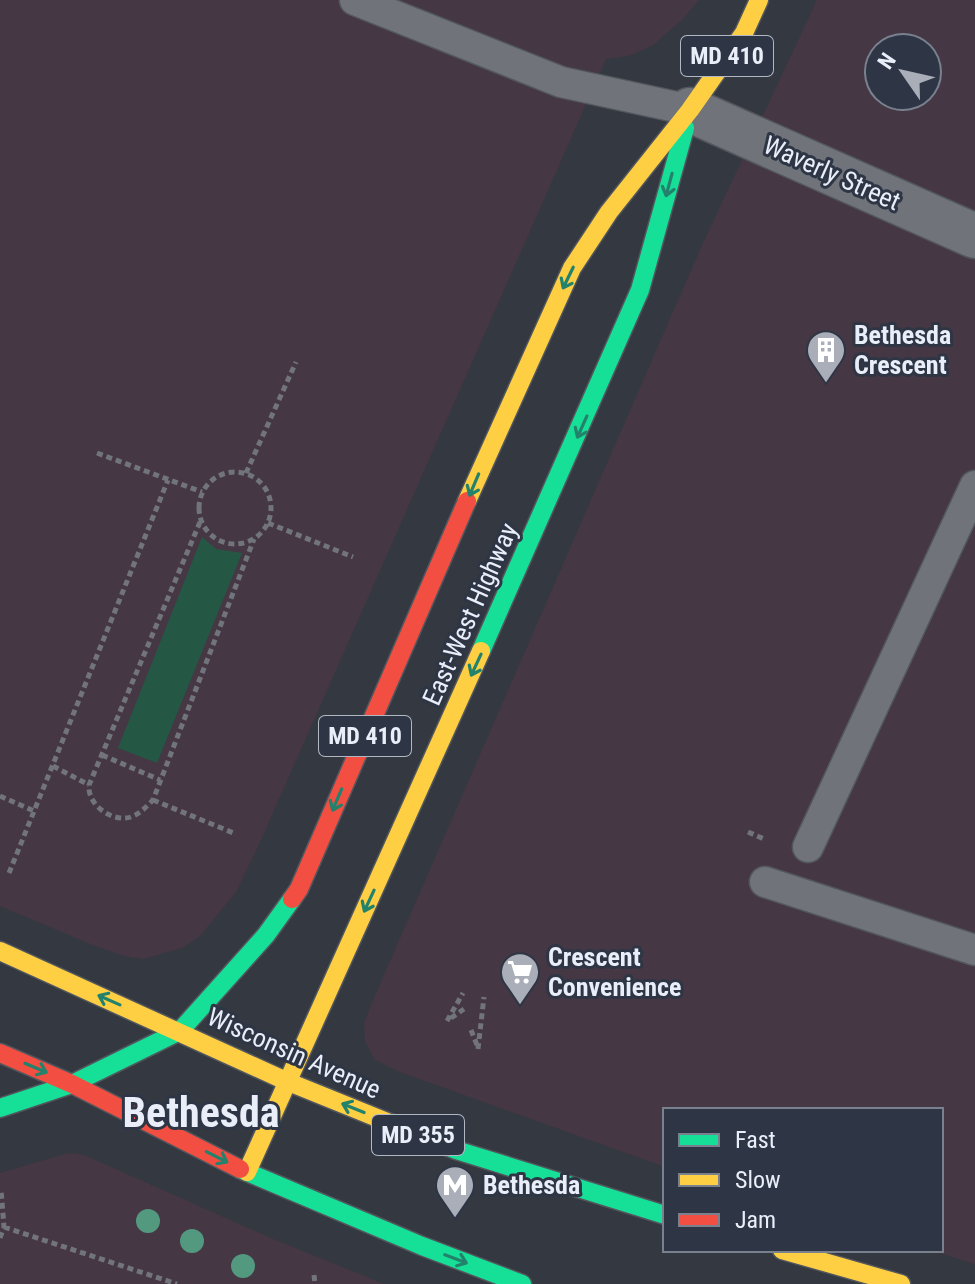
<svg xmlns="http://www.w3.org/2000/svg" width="975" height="1284" font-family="'Roboto Condensed',sans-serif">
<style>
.commercial{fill:#453743;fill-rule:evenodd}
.green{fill:#255844}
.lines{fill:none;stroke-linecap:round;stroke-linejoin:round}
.lane-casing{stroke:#52565d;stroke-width:33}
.street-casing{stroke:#52565d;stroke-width:47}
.fast-casing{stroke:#52565d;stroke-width:21}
.slow-casing{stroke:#52565d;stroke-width:21}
.jam-casing{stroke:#52565d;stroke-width:21}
.path{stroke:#71747b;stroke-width:5;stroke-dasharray:6 4;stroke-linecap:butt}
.lane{stroke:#70747a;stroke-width:30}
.street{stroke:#70747a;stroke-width:44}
.fast{stroke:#16e098;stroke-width:18}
.slow{stroke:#ffcf43;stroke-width:18}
.jam{stroke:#f24e42;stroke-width:18}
.tree{fill:#539980}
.oneway{stroke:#23826b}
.labels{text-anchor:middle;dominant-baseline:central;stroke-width:6;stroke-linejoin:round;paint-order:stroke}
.shield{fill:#2e3646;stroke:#b1b7c3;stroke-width:2}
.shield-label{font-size:24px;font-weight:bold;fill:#e9eef9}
.street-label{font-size:26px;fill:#e9eef9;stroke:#2e3646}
.poi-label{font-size:26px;font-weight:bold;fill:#e9eef9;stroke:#2e3646;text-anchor:start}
.town-label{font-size:42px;font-weight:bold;fill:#e9eef9;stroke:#2e3646}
</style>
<rect width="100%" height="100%" fill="#343840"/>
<path class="commercial" d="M0,0H699L681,21L653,45L629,56L606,59L257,849L236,892L200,936L182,948L143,959L124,956L95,946L0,906Z
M817,0H975V1264L929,1250H941V1110H665V1167L400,1072L375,1060L365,1041L364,1024L370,1007L703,243ZM879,48H927V96H879Z
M68,1153L84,1155L273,1239L384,1284H0V1173Z"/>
<path class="green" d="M202,537L216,549L242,553L157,763L118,748Z"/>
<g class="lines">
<g class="lane-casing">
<path id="lane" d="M355,0L561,82L690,110
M808,847L975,486
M765,882L975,950"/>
</g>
<g class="street-casing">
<path id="street" d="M690,110L975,236"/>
</g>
<g class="fast-casing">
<path id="fast" d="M481,651L640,290L685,128
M0,1108L72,1084L180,1031L266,935L292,899
M412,1132L456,1150L665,1215
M240,1169L422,1246L522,1284"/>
</g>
<g class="slow-casing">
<path id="slow" d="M467,501L572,268L609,212L690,110L744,33L759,0
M0,951L286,1081L412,1132
M247,1172L481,651
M782,1250L901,1284"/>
</g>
<g class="jam-casing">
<path id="jam" d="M292,899L299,889L467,501
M0,1053L72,1084L240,1169"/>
</g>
<path class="path" d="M97,453L202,492
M199 508a36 36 0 1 1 72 0a36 36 0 1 1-72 0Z
M246,473L296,362
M200,522L89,785C87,805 113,823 131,817C141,813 146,807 153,800L254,539
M268,523L353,557
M102,755L160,780
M53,766L89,785
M0,796L34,811
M153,800L236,834
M748,832L764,839
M9,873L168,480
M451,1018L464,1009
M447,1021L463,993
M471,1030L477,1045
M478,1049L484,997
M4,1227L177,1284
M0,1238L4,1227L1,1189
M314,1275L315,1284"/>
<use href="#lane" class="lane"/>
<use href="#street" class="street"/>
<use href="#fast" class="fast"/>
<use href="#slow" class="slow"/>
<use href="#jam" class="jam"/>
</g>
<g class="tree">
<circle cx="148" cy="1221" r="12"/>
<circle cx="192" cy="1241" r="12"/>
<circle cx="243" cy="1266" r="12"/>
</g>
<defs><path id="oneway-shaft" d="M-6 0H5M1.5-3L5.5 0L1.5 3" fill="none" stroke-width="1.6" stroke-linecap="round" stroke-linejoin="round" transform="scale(2)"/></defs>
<g class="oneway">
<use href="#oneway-shaft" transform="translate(669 185) rotate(105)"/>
<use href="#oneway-shaft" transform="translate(568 278) rotate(116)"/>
<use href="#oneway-shaft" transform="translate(582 427) rotate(114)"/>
<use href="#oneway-shaft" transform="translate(474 485) rotate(113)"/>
<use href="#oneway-shaft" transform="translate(476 665) rotate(115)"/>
<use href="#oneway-shaft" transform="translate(337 800) rotate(113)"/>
<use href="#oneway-shaft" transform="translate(369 901) rotate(115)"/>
<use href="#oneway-shaft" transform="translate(109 1000) rotate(-156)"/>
<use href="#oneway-shaft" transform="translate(36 1068) rotate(23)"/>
<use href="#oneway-shaft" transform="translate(353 1108) rotate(-158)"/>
<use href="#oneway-shaft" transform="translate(217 1157) rotate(27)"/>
<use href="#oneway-shaft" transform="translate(456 1259) rotate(21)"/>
</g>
<defs>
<g id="building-pin" transform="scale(2)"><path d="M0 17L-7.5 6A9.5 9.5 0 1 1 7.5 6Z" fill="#aaaeb8" stroke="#2e3646"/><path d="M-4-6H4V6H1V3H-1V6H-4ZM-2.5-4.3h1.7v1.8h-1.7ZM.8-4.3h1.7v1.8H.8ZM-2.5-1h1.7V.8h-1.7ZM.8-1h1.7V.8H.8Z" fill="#fff"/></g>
<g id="supermarket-pin" transform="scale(2)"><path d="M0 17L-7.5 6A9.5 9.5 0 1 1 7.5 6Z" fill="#aaaeb8" stroke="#2e3646"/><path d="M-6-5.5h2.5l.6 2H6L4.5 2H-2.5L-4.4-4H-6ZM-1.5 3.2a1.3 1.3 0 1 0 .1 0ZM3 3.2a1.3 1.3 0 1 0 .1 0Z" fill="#fff"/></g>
<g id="metro-pin" transform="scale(2)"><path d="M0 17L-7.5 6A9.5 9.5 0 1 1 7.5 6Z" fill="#aaaeb8" stroke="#2e3646"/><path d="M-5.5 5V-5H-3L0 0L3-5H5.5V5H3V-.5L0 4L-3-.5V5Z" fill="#fff"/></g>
</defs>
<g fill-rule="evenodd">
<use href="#building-pin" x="826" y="350"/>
<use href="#supermarket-pin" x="520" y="972"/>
<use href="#metro-pin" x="455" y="1185"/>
</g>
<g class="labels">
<g class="shield">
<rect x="681" y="36" width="92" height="40" rx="6"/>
<rect x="319" y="716" width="92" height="40" rx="6"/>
<rect x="372" y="1115" width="92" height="40" rx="6"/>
</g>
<g class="shield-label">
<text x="727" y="56">MD 410</text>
<text x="365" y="736">MD 410</text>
<text x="418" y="1135">MD 355</text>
</g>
<g class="street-label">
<text transform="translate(832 173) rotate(24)">Waverly Street</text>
<text transform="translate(470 614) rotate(-66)">East-West Highway</text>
<text transform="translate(294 1053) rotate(24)">Wisconsin Avenue</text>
</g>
<g class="poi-label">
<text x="854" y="335">Bethesda<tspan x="854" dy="30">Crescent</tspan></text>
<text x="548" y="957">Crescent<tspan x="548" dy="30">Convenience</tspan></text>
<text x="483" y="1185">Bethesda</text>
</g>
<g class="town-label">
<text x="201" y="1112">Bethesda</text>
</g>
</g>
<rect x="663" y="1108" width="280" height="144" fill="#2e3646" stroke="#79808e" stroke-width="2"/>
<rect x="679" y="1134" width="40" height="12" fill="#16e098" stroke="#79808e" stroke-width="2"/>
<text x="735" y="1148" font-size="24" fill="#e9eef9">Fast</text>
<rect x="679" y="1174" width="40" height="12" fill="#ffcf43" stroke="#79808e" stroke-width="2"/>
<text x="735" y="1188" font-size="24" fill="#e9eef9">Slow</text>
<rect x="679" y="1214" width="40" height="12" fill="#f24e42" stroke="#79808e" stroke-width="2"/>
<text x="735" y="1228" font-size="24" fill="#e9eef9">Jam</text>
<g transform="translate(903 72) rotate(304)"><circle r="38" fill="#2e3646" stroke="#79808e" stroke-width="2"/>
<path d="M0-6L14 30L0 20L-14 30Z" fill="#aaaeb8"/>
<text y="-12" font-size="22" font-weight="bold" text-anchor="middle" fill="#e9eef9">N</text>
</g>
</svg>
